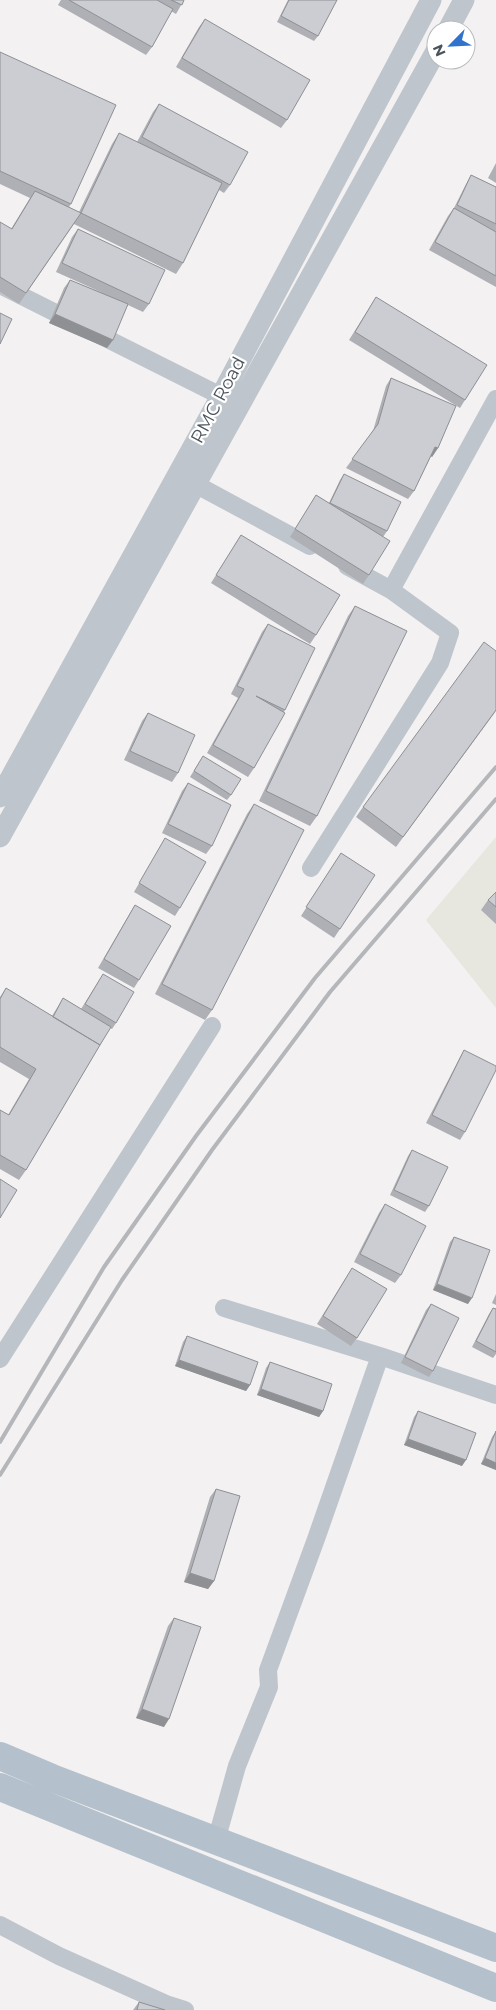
<svg xmlns="http://www.w3.org/2000/svg" width="496" height="2010" font-family="Montserrat,sans-serif">
<style>
.commercial{fill:#e8e7df}
.lines{fill:none;stroke-linecap:round;stroke-linejoin:round}
.minor{stroke:#bfc5cc;stroke-width:18}
.tertiary{stroke:#bfc5cc;stroke-width:21}
.primary{stroke:#b4c0cc;stroke-width:28}
.rail{stroke:#b4b6ba;stroke-width:4}
.wall{fill:#afb0b5}
.shaded-wall{fill:#8e9094}
.building{fill:#cbcdd3;stroke:#8e9094}
.labels{text-anchor:middle;dominant-baseline:central;stroke-width:4.5;stroke-linejoin:round;paint-order:stroke}
.street-label{font-size:18px;fill:#4b545c;stroke:#fff}
</style>
<rect width="100%" height="100%" fill="#f3f1f1"/>
<path class="commercial" d="M496,837V1008L426,920Z"/>
<g class="lines">
<path class="minor" d="M0,285L221,396
M195,484L310,546
M391,590L496,399
M311,868L440,663L450,633L391,590L347,566
M224,1308L380,1356L496,1395
M0,1359L212,1026
M216,1841L237,1766L269,1687L268,1670L316,1539L380,1356
M0,1925L59,1956L166,2004L185,2010"/>
<path class="tertiary" d="M448,30L464,0
M0,797L221,396L431,0
M0,837L436,51"/>
<path class="primary" d="M0,1756L52,1778L496,1948
M0,1787L496,1988"/>
<path class="rail" d="M0,1442L104,1267L196,1136L315,978L496,767
M0,1475L122,1280L212,1150L330,992L496,799"/>
</g>
<path class="wall" d="M61,0H184L176,14L171,11L152,47L146,55L58,5Z
M288,0H337L318,36L314,41L277,22Z
M205,19L287,120L281,128L176,67L199,27Z
M0,52L71,204L69,207L79,212L112,144L119,133L137,142L153,112L159,104L230,185L224,193L219,190L183,263L176,274L74,224L19,304L0,292V222L11,229L30,198L0,184Z
M496,163V183L488,178Z
M471,175L496,187V287L429,250L448,216L454,208L466,184Z
M78,229L149,304L143,312L128,305L107,348L49,323L64,288L70,280L103,293L56,272L72,237Z
M376,297L465,400L460,408L349,340Z
M391,378L438,448L432,457L431,456L414,491L408,499L346,468L373,431L386,386Z
M344,474L387,531L383,537L369,575L363,584L290,537L316,495L329,503L340,480Z
M241,535L316,635L310,644L211,583Z
M355,606L317,816L310,826L259,801L348,616Z
M268,624L285,710L254,768L248,777L207,753L238,698L231,694L262,632Z
M496,711L396,847L356,817L363,807Z
M148,713L178,773L172,782L124,760L142,721Z
M203,756L231,795L227,800L190,777Z
M188,783L212,846L206,854L162,833L182,791Z
M254,804L212,1010L205,1020L155,994L247,814Z
M165,838L180,908L175,916L134,892L160,847Z
M341,853L340,929L334,938L301,916Z
M496,892V924L481,910L488,900Z
M135,905L139,980L134,988L98,968L130,913Z
M103,974L116,1023L112,1029L110,1028L26,1170L19,1180L0,1169V1110L8,1115L29,1079L0,1062V997L6,988L52,1016L63,998L81,1009Z
M464,1050L465,1132L460,1140L426,1123L459,1059Z
M412,1150L429,1206L425,1212L390,1195L408,1156Z
M385,1204L401,1275L395,1283L354,1262L379,1213Z
M454,1237L468,1304L433,1290L450,1242Z
M352,1268L357,1338L351,1346L317,1324Z
M496,1294V1305L492,1303Z
M431,1304L433,1371L429,1377L401,1363L426,1310Z
M493,1308L496,1309V1354L493,1358L472,1347L489,1314Z
M187,1336L250,1385L246,1391L175,1366L183,1342Z
M270,1362L323,1411L319,1417L257,1395L266,1368Z
M418,1411L462,1466L404,1445L414,1417Z
M496,1431V1470L481,1464L492,1437Z
M216,1489L214,1581L208,1589L184,1582L210,1497Z
M174,1618L164,1727L136,1718L168,1626Z
M139,2002L165,2010H133Z"/>
<path class="shaded-wall" d="M55,314L113,340L107,348L49,323Z
M435,447L438,448L432,457L430,455Z
M437,1284L472,1298L468,1304L433,1290Z
M179,1360L250,1385L246,1391L175,1366Z
M261,1389L323,1411L319,1417L257,1395Z
M408,1439L466,1460L462,1466L404,1445Z
M485,1458L496,1463V1470L481,1464Z
M190,1573L214,1581L208,1589L184,1582Z
M142,1709L169,1719L164,1727L136,1718Z"/>
<path class="building" d="M69,0H157L173,9L152,47Z
M171,0H184L182,5Z
M289,0H337L318,36L281,16Z
M205,19L310,80L287,120L182,58Z
M0,52L116,105L71,204L0,171Z
M159,104L248,152L230,185L142,137Z
M119,133L222,183L183,263L81,213Z
M471,175L496,187V224L457,205Z
M35,191L81,213L26,293L0,277V222L12,229Z
M454,208L496,232V276L435,242Z
M78,229L165,270L149,304L62,263Z
M70,280L128,304L113,340L55,314Z
M376,297L487,365L465,400L355,332Z
M0,313L12,319L0,344Z
M391,378L456,406L438,448L435,447L414,491L352,459L378,424Z
M344,474L401,502L387,531L330,503Z
M316,495L390,541L369,575L295,529Z
M241,535L340,595L316,635L216,575Z
M355,606L407,631L317,816L266,791Z
M268,624L315,648L285,710L256,696L285,713L254,768L213,745L244,689L237,686Z
M484,642L496,651V710L403,837L363,807Z
M148,713L195,735L178,773L130,751Z
M203,756L241,779L231,795L194,771Z
M188,783L231,805L212,846L168,824Z
M254,804L304,830L212,1010L162,984Z
M165,838L206,862L180,908L139,883Z
M341,853L375,875L340,929L306,907Z
M496,892V907L488,900Z
M135,905L171,926L139,980L104,959Z
M103,974L134,992L116,1023L85,1004Z
M6,988L100,1045L26,1170L0,1155V1110L9,1115L36,1069L0,1047V999Z
M63,998L111,1027L100,1045L53,1017Z
M464,1050L496,1066V1070L465,1132L432,1115Z
M412,1150L448,1167L429,1206L394,1190Z
M0,1179L17,1190L0,1218Z
M385,1204L426,1226L401,1275L360,1254Z
M454,1237L490,1250L472,1298L437,1284Z
M352,1268L387,1289L357,1338L323,1316Z
M431,1304L459,1318L433,1371L405,1357Z
M493,1308L496,1309V1352L476,1341Z
M187,1336L258,1362L250,1385L179,1360Z
M270,1362L332,1384L323,1411L261,1389Z
M418,1411L476,1433L466,1460L408,1439Z
M496,1431V1463L485,1458Z
M216,1489L240,1496L214,1581L190,1573Z
M174,1618L201,1627L169,1719L142,1709Z
M139,2002L165,2010H137Z"/>
<g class="labels">
<g class="street-label">
<text transform="translate(218 400) rotate(-62)">RMC Road</text>
</g>
</g>
<g transform="translate(451 45) rotate(246)"><circle r="24" fill="#ffffff" stroke="#b7bbbe"/>
<path d="M0-4L9 19L0 12L-9 19Z" fill="#3172cd"/>
<text y="-8" font-size="14" font-weight="bold" text-anchor="middle" fill="#4b545c">N</text>
</g>
</svg>
